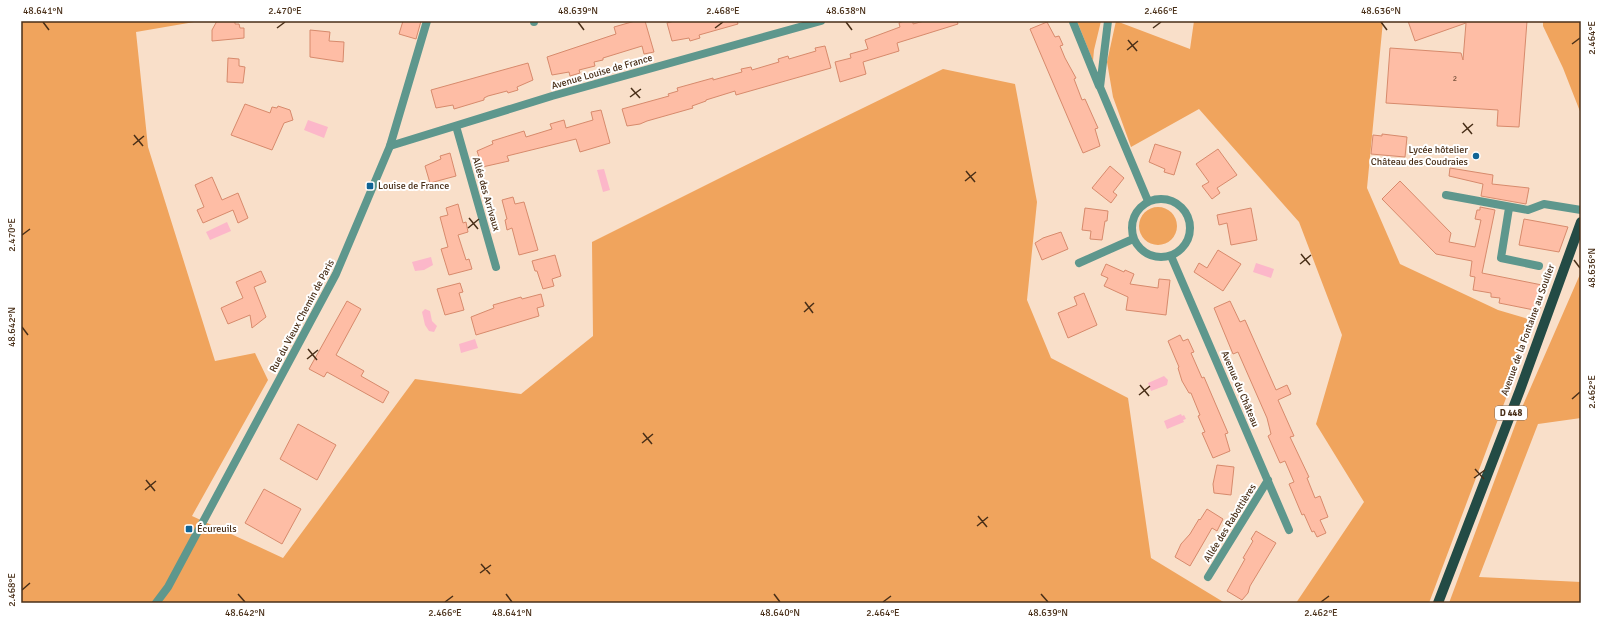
<svg xmlns="http://www.w3.org/2000/svg" width="1602" height="624" font-family="Signika,sans-serif">
<style>
.green{fill:#f0a45d}
.water{fill:#fcb7c9}
.building{fill:#febda5;stroke:#d78a6c}
.lines{fill:none;stroke-linecap:round;stroke-linejoin:round}
.minor{stroke:#5e978d;stroke-width:8}
.tertiary{stroke:#5e978d;stroke-width:8}
.primary{stroke:#234b45;stroke-width:10}
.ticks{fill:none;stroke:#492f18;stroke-width:1.5}
.poi-dot{fill:#106495;stroke:#fff;stroke-width:1.5}
.labels{text-anchor:middle;dominant-baseline:central;stroke-width:4;stroke-linejoin:round;paint-order:stroke}
.number-label{font-size:8px;fill:#76523b}
.shield{fill:#fff;stroke:#806d5d;stroke-width:1}
.shield-label{font-size:9px;font-weight:bold;fill:#492f18}
.street-label{font-size:10px;fill:#492f18;stroke:#fff}
.poi-label{font-size:10px;fill:#492f18;stroke:#fff;text-anchor:start}
.neatline{fill:none;stroke:#492f18;stroke-width:1.5}
.ticks-label{font-size:10px;text-anchor:middle;fill:#492f18}
</style>
<rect width="100%" height="100%" fill="#f9dfc9"/>
<path class="green" d="M21,21H200L136,32L148,147L215,361L255,353L268,380L192,516L283,558L415,379L521,394L593,336L592,242L734,171L943,69L1015,84L1037,202L1027,300L1051,358L1128,398L1151,558L1225,603H21Z
M1077,21H1101L1094,50L1093,61Z
M1116,21L1190,49L1194,21H1383L1367,188L1400,264L1498,310L1535,321L1429,603H1296L1364,502L1316,424L1342,335L1299,222L1199,109L1131,147L1113,97L1107,62Z
M1543,21H1581V114L1563,68L1543,26Z
M1139 226a19 19 0 1 1 38 0a19 19 0 1 1-38 0Z
M1581,272V418L1538,424L1479,577L1581,582V603H1449L1520,412Z"/>
<path class="water" d="M308,120L328,127L324,138L304,130Z
M604,169L610,190L603,192L597,170Z
M227,222L231,231L210,240L206,232Z
M431,257L433,265L424,270L415,271L412,262Z
M1256,263L1274,269L1271,278L1253,272Z
M425,309L430,311L432,321L437,326L434,332L429,331L425,325L422,312Z
M475,339L478,348L461,353L459,344Z
M1164,376L1168,380L1167,385L1151,391L1148,383Z
M1181,414L1182,416L1184,415L1186,419L1183,420L1184,422L1167,429L1164,421Z"/>
<path class="building" d="M217,21H235V24H239L240,28H244V38L212,41V30Z
M403,21H421L416,39L399,34Z
M635,21H645L654,52L644,54L642,46L603,58V60L594,62L595,66L579,70L580,73L570,76L569,72L552,75L547,57L616,34L614,27Z
M674,21H737L738,24L699,35L700,38L690,41L689,38L672,41L667,23Z
M904,21H913V24L924,21H957L958,24L897,43L899,51L863,62L866,74L840,82L835,62L851,58L850,54L868,49L865,40L900,27L899,23Z
M1408,21H1527L1519,127L1497,126L1498,110L1386,103L1390,48L1461,53L1463,60L1466,23L1415,41Z
M1047,22L1055,37L1059,36L1063,45L1060,46L1065,58L1076,78L1074,79L1082,100L1085,99L1098,128L1095,129L1100,146L1083,153L1030,29Z
M310,30L330,32L329,41L344,42L343,62L310,57Z
M825,46L831,68L736,95L735,91L706,100V101L692,106L693,108L647,121L640,124L627,126L622,109L669,96L668,94L678,91L677,88L713,78V80L742,72L741,69L751,67L752,70L779,62L778,59L788,56L789,59L816,51L815,48Z
M228,58L239,59V66L245,67L243,83L227,82Z
M528,63L533,80L517,87L518,90L508,93L507,91L488,96L484,98V100L454,109L453,105L436,108L431,90Z
M245,104L270,113L272,107L277,108L278,106L290,110L293,120L284,123L272,150L231,135Z
M601,110L610,143L580,152L576,139L507,156L509,161L478,168L476,159L479,157L477,151L493,144L492,141L524,131L526,137L552,129L550,124L564,120L566,128L593,120L591,112Z
M1382,134L1407,137L1405,157L1371,154L1373,135L1382,136Z
M1155,144L1181,152L1174,175L1164,172L1165,169L1149,162Z
M1218,149L1237,175L1217,188L1220,193L1212,199L1202,186L1209,182L1196,164Z
M450,153L456,176L430,183L425,166L441,159L440,156Z
M1110,166L1124,178L1113,192L1117,195L1111,203L1092,188Z
M1450,168L1493,175L1492,184L1529,188L1526,204L1481,196L1483,184L1449,176Z
M212,177L222,200L238,193L248,218L238,223L233,210L203,223L197,210L204,207L195,185Z
M1400,181L1451,233L1449,242L1475,247L1481,220L1475,219L1477,210H1480V207L1495,210L1482,273L1547,286L1539,311L1499,303L1500,298L1491,297V293L1473,290L1475,277L1470,276L1472,261L1436,254L1382,199Z
M513,197L515,204L524,202L538,250L519,255L512,228L507,230L505,220L507,219L502,200Z
M458,204L463,223L466,222L468,232L458,235L466,260L469,259L472,269L449,275L441,249L448,247L440,217L448,215L446,208Z
M1085,208L1108,211L1107,221H1105L1102,240L1090,239L1091,231L1082,230Z
M1251,208L1257,240L1231,245L1227,223L1219,225L1217,215Z
M1524,219L1568,227L1559,252L1519,245Z
M1061,232L1068,249L1042,260L1035,243L1043,238Z
M1218,250L1241,264L1223,291L1194,272L1199,263L1207,268Z
M555,255L561,276L552,279L554,286L543,289L537,271H535L532,261Z
M1106,264L1124,272L1125,270L1134,274L1130,284L1158,288L1159,279L1170,280L1166,315L1126,310L1128,297L1104,286L1108,278L1101,275Z
M261,271L266,282L254,287L266,317L252,328L250,315L228,324L221,308L243,298L236,282Z
M460,283L463,292L459,293L464,310L445,315L437,289Z
M1084,293L1097,325L1068,338L1058,313L1077,305L1074,297Z
M541,294L544,306L537,308L539,316L476,335L471,317L494,308L493,305L521,297L522,299Z
M347,301L361,309L336,355L364,371L361,376L389,392L383,403L327,372L324,377L309,369Z
M1230,301L1240,322L1245,320L1276,390L1287,385L1291,394L1278,400L1294,436L1290,437L1309,477L1307,478L1315,498L1320,496L1328,517L1320,520L1326,533L1317,537L1314,531L1312,532L1304,514L1302,515L1289,484L1294,482L1285,461L1280,463L1268,436L1271,434L1267,418L1238,352L1233,354L1214,308Z
M1180,335L1183,341L1188,339L1194,352L1191,353L1202,378L1204,377L1228,433L1225,434L1230,451L1213,458L1202,433L1205,432L1198,416L1200,415L1191,393H1189L1182,381L1178,368L1179,367L1168,341Z
M298,424L336,445L317,480L280,459Z
M1217,465L1234,467L1231,495L1214,493L1213,484Z
M264,489L301,509L282,544L245,523Z
M1207,509L1223,519L1217,531L1212,528L1190,566L1175,557L1181,544L1190,534L1199,519L1200,520Z
M1256,531L1276,543L1250,586L1248,593L1242,600L1227,591L1245,559L1243,558L1253,541L1251,539Z"/>
<g class="lines">
<path class="minor" d="M534,21V22
M1108,21L1100,87L1148,201
M1073,22L1099,86
M456,126L496,267
M390,146L552,96L821,21
M1446,195L1528,210L1544,204L1581,210
M1132 228a29 29 0 1 1 58 0a29 29 0 1 1-58 0Z
M1509,208L1501,258L1539,266
M1171,256L1289,530
M1079,263L1133,239
M1208,577L1268,480"/>
<path class="tertiary" d="M156,603L168,587L336,274L390,146L427,21"/>
<path class="primary" d="M1438,603L1520,390L1581,222"/>
</g>
<path class="ticks" d="M43,22L49,30M578,22L584,30M846,22L852,30M1381,22L1387,30M277,28L285,22M715,28L723,22M1153,28L1161,22M1128,40L1137,51M1572,44L1580,38M1127,50L1138,41M631,88L640,98M630,97L641,89M1463,123L1472,134M1462,133L1473,124M134,135L143,146M133,145L144,136M966,171L975,182M965,181L976,172M469,218L478,229M468,228L479,219M22,235L30,229M1301,254L1310,265M1574,260L1580,268M1300,264L1311,255M805,302L813,313M804,312L814,303M22,327L28,335M308,349L317,360M307,359L318,350M1140,385L1149,396M1139,395L1150,386M1572,399L1580,392M643,433L652,444M642,443L653,434M1475,469L1484,479M1474,478L1485,470M146,480L155,491M145,490L156,481M978,516L987,527M977,526L988,517M481,564L490,574M480,573L491,565M22,590L30,583M238,594L245,602M506,594L512,602M774,594L780,602M1041,594L1048,602M445,602L453,596M883,602L891,596M1321,602L1329,596"/>
<g class="poi-dot">
<circle cx="1476" cy="156" r="4"/>
<rect x="366" y="182" width="8" height="8" rx="2"/>
<rect x="185" y="525" width="8" height="8" rx="2"/>
</g>
<g class="labels">
<g class="number-label">
<text x="1455" y="78">2</text>
</g>
<rect class="shield" x="1495" y="406" width="32" height="14" rx="3"/>
<g class="shield-label">
<text x="1511" y="413">D 448</text>
</g>
<g class="street-label">
<text transform="translate(602 72) rotate(-16)">Avenue Louise de France</text>
<text transform="translate(486 194) rotate(74)">Allée des Arrivaux</text>
<text transform="translate(302 316) rotate(-62)">Rue du Vieux Chemin de Paris</text>
<text transform="translate(1528 330) rotate(-70)">Avenue de la Fontaine au Soulier</text>
<text transform="translate(1240 389) rotate(67)">Avenue du Château</text>
<text transform="translate(1230 523) rotate(-58)">Allée des Rabottières</text>
</g>
<g class="poi-label">
<text x="1468" y="150" text-anchor="end">Lycée hôtelier<tspan x="1468" dy="12">Château des Coudraies</tspan></text>
<text x="378" y="186">Louise de France</text>
<text x="197" y="529">Écureuils</text>
</g>
</g>
<rect width="1602" height="624" fill="none" stroke="#ffffff" stroke-width="44"/>
<rect x="22" y="22" width="1558" height="580" class="neatline"/>
<g class="ticks-label">
<text x="43" y="14">48.641°N</text>
<text x="285" y="14">2.470°E</text>
<text x="578" y="14">48.639°N</text>
<text x="723" y="14">2.468°E</text>
<text x="846" y="14">48.638°N</text>
<text x="1161" y="14">2.466°E</text>
<text x="1381" y="14">48.636°N</text>
<text transform="translate(1591 38) rotate(-90)" y="4">2.464°E</text>
<text transform="translate(11 235) rotate(-90)" y="4">2.470°E</text>
<text transform="translate(1591 268) rotate(-90)" y="4">48.636°N</text>
<text transform="translate(11 327) rotate(-90)" y="4">48.642°N</text>
<text transform="translate(1591 392) rotate(-90)" y="4">2.462°E</text>
<text transform="translate(11 590) rotate(-90)" y="4">2.468°E</text>
<text x="245" y="616">48.642°N</text>
<text x="445" y="616">2.466°E</text>
<text x="512" y="616">48.641°N</text>
<text x="780" y="616">48.640°N</text>
<text x="883" y="616">2.464°E</text>
<text x="1048" y="616">48.639°N</text>
<text x="1321" y="616">2.462°E</text>
</g>
</svg>
